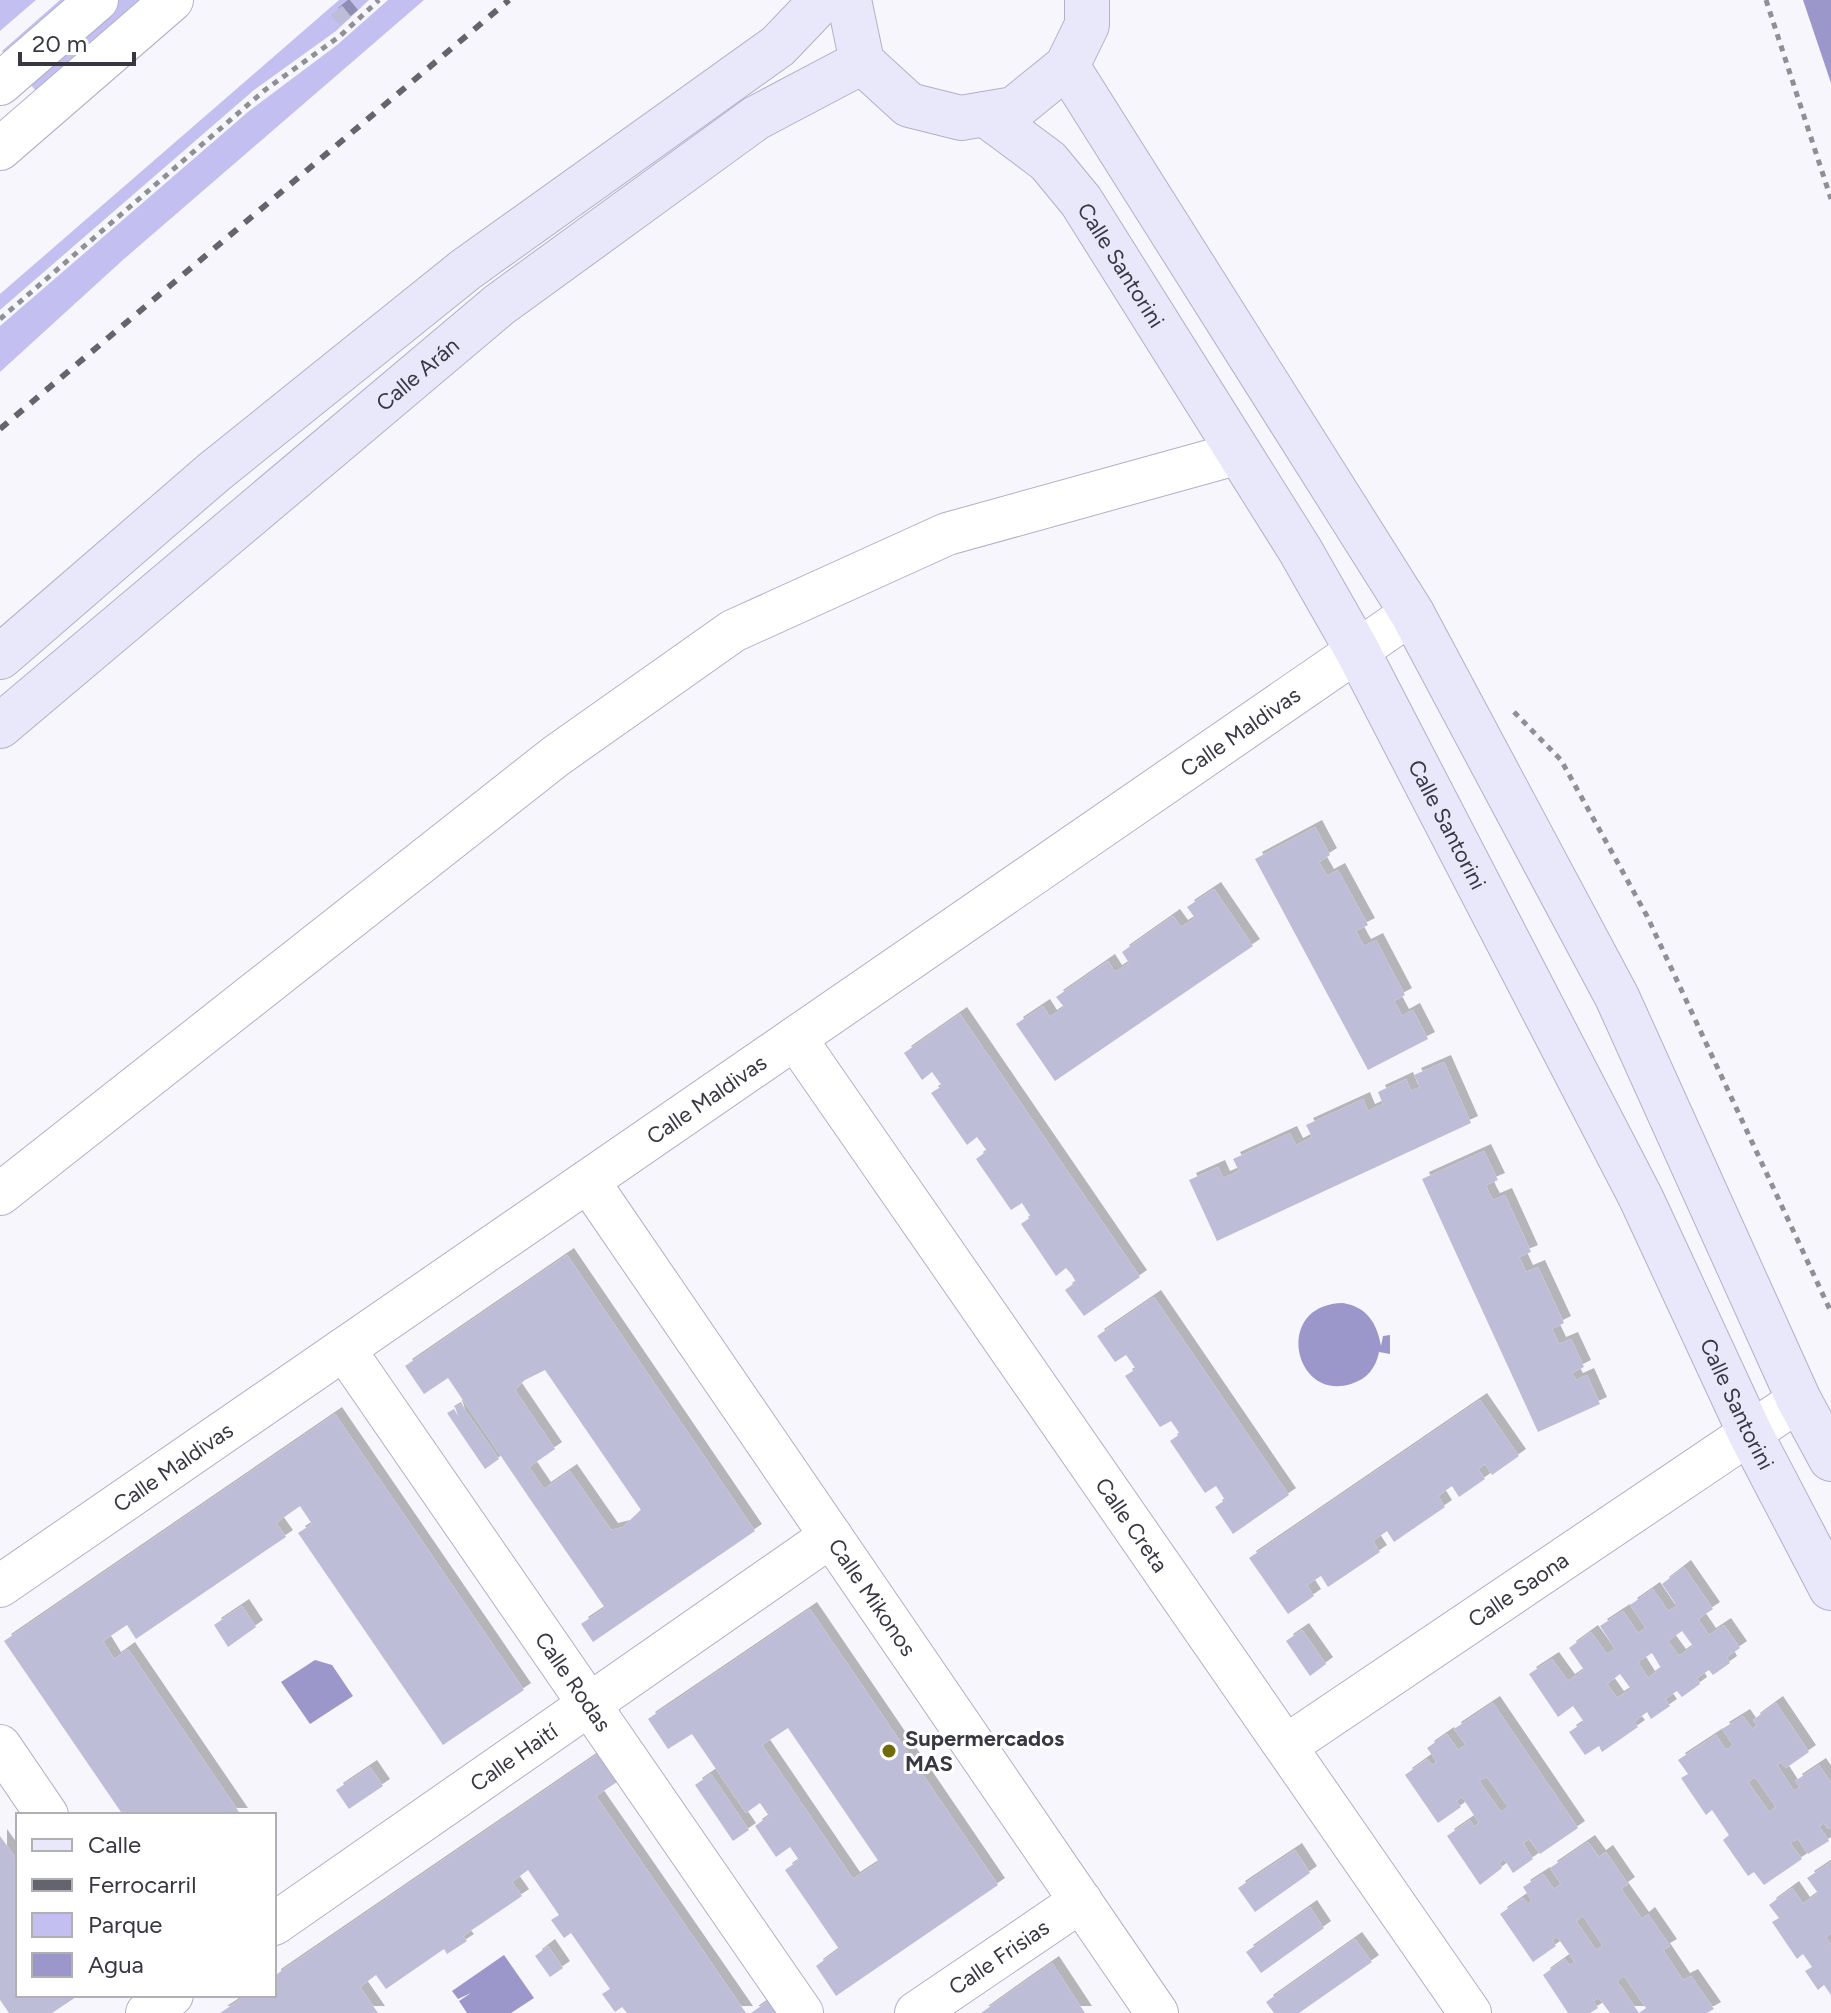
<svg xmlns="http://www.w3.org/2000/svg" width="1831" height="2013" font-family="Figtree,sans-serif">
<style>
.green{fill:#c3c0f1}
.water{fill:#9b97cb}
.building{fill:#bebdd8;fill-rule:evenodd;filter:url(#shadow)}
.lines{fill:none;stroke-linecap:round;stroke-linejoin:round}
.street-casing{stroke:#b1b0cb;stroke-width:44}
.secondary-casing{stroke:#b1b0cb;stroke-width:46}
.path{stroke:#8f8f97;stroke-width:5;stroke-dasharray:6 6;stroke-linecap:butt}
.street{stroke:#fff;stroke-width:42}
.secondary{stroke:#e9e8fa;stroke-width:44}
.rail{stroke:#64646e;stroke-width:6;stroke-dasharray:10 10;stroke-linecap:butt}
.poi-dot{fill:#6f6b08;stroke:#fff;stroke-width:3}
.labels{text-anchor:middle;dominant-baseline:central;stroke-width:6;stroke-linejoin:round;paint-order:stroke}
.street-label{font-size:22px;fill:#383843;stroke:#fff}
.poi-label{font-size:22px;font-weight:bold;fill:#383843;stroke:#fff;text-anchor:start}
</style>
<defs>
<filter id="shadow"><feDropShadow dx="7" dy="-7" stdDeviation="0" flood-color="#0004"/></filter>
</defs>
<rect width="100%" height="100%" fill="#f6f6fc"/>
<path class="green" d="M0,0H36L0,31Z
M60,0H78L9,60L2,51Z
M115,0H153L41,97L25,78Z
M339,0H369L336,31L254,90L0,310V294Z
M388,0H424L124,259L0,372V326L249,111L337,45Z"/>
<path class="water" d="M1803,0H1831V83Z
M1343,1303C1367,1307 1377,1323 1381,1346L1383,1336L1390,1335V1354L1379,1352C1376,1368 1367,1379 1351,1384C1293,1402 1273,1304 1343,1303Z
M315,1660L332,1665L353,1696L310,1724L281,1682Z
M504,1955L534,1998L511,2013H467L459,2001L471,1993L458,1999L452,1991Z"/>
<path class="building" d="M342,6L351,17L340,26L331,15Z
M1315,827L1330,855L1319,862L1327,876L1338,870L1368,925L1356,931L1360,939L1364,946L1376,940L1405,995L1394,1001L1402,1016L1413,1010L1428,1039L1368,1070L1255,859Z
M1214,889L1253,946L1055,1081L1016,1024L1043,1006L1050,1017L1064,1007L1056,997L1108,961L1115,972L1129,963L1122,952L1173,916L1181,927L1195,918L1187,907Z
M960,1014L1140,1277L1084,1316L1065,1290L1076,1282L1072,1275L1066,1268L1056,1276L1021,1224L1031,1217L1022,1203L1011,1210L978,1162L976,1159L987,1151L977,1137L967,1145L931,1093L942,1086L932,1072L922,1080L904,1053Z
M1444,1062L1471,1123L1217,1241L1189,1180L1218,1167L1223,1178L1239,1171L1233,1159L1290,1133L1296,1145L1312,1137L1306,1125L1363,1099L1368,1111L1383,1104L1378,1092L1406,1079L1411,1091L1420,1087L1414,1075Z
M1484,1151L1498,1180L1486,1185L1489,1193L1493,1200L1505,1195L1531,1252L1519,1257L1526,1272L1538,1267L1564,1323L1552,1329L1559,1344L1571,1339L1584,1367L1572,1373L1576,1380L1587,1375L1600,1404L1538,1432L1422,1179Z
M567,1255L755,1531L593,1642L581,1624L605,1608L530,1499L448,1378L424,1394L405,1366ZM545,1370L641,1510L623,1527L611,1530L570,1471L544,1489L529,1467L555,1449L515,1390L523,1381Z
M1154,1297L1289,1495L1233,1534L1215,1507L1225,1500L1216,1486L1205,1493L1170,1441L1180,1434L1171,1421L1160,1427L1125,1376L1136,1369L1126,1355L1115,1362L1097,1336Z
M1480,1400L1519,1456L1492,1475L1485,1464L1478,1469L1485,1479L1459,1497L1452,1486L1438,1496L1445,1507L1394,1542L1387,1531L1373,1541L1380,1552L1328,1587L1321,1576L1307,1585L1314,1596L1288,1614L1249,1558Z
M461,1404L499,1459L485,1469L447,1413L454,1409L458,1416L455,1407Z
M335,1414L524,1690L443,1745L298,1533L312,1524L300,1506L276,1523L286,1537L265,1551L136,1639L127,1625L103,1641L114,1659L128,1649L241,1815H123L4,1641Z
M1684,1567L1713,1609L1698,1619L1709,1635L1724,1625L1740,1648L1727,1657L1730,1663L1713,1675L1709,1670L1697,1678L1700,1684L1682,1697L1677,1691L1665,1699L1670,1706L1651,1719L1647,1712L1634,1722L1638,1727L1602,1752L1599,1746L1585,1755L1569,1732L1584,1722L1573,1706L1558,1717L1529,1674L1552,1659L1568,1681L1584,1670L1569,1648L1591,1632L1607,1654L1615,1649L1600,1626L1623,1611L1638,1633L1646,1628L1630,1605L1653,1589L1668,1611L1677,1606L1662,1584ZM1682,1631L1693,1646L1679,1656L1668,1641ZM1652,1653L1661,1668L1648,1678L1638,1662ZM1620,1674L1631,1689L1617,1698L1607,1684Z
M242,1606L256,1627L228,1647L214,1625Z
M810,1609L998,1885L836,1996L816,1966L839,1949L785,1870L799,1860L790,1847L776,1857L755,1826L769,1816L760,1803L746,1813L692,1734L668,1749L648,1719ZM788,1728L879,1862L853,1879L762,1745Z
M1302,1630L1326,1664L1310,1676L1286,1641Z
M1493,1703L1578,1828L1540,1854L1529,1839L1523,1843L1533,1859L1513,1873L1504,1859L1499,1863L1502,1868L1480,1885L1447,1836L1470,1820L1474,1827L1479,1823L1462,1797L1456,1801L1461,1807L1438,1823L1405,1775L1427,1759L1432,1765L1437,1762L1427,1748L1447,1734L1458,1750L1466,1745L1454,1729ZM1487,1777L1508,1807L1501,1812L1479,1781Z
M1776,1703L1809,1752L1786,1768L1781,1762L1777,1765L1794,1791L1800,1787L1795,1781L1819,1765L1831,1783V1827L1828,1829L1824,1823L1819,1826L1829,1841L1808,1854L1798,1839L1790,1843L1802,1859L1764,1885L1754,1872L1748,1876L1723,1840L1729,1835L1712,1810L1706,1815L1681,1778L1688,1774L1678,1760L1716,1735L1726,1750L1733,1745L1722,1729L1743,1716L1752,1729L1757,1726L1753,1720ZM1755,1777L1776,1807L1769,1812L1748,1782Z
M601,1752L620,1780L596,1796L746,2013H627L622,2007L615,2012L602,1994L610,1989L571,1933L564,1938L551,1920L559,1915L528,1870L512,1882L522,1896L463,1936L467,1941L447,1954L444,1949L386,1989L376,1975L360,1987L378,2013H220L247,1995H274V1976Z
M370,1767L383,1786L349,1809L336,1790Z
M711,1774L749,1830L733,1841L695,1785Z
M0,1836L18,1861V1995H79L52,2013H9L0,2000Z
M1588,1842L1599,1857L1606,1852L1628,1884L1621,1889L1642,1919L1648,1914L1670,1946L1663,1950L1683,1980L1691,1976L1714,2009L1707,2013H1610L1599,1998L1593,2001L1598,2008L1590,2013H1568L1543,1975L1565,1959L1569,1965L1575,1962L1557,1937L1552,1940L1556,1946L1533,1962L1500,1914L1523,1898L1528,1904L1532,1901L1523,1887L1543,1874L1554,1889L1561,1884L1550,1868ZM1583,1916L1603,1946L1596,1950L1576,1921ZM1624,1976L1646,2008L1639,2013L1617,1981Z
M1295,1850L1310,1873L1255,1912L1238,1888Z
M1831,1862V1933L1826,1937L1831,1945V1995L1824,1985L1818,1990L1805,1971L1812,1967L1803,1954L1797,1959L1772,1922L1779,1918L1769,1905L1792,1888L1803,1904L1818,1893L1807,1878Z
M1310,1907L1324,1928L1261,1973L1246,1952Z
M1355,1939L1372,1962L1299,2013H1274L1266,2002Z
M548,1946L563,1968L550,1977L535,1956Z
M1052,1963L1085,2013H981L1023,1983Z
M771,1999L781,2013H751Z"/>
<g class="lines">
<g class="street-casing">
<g id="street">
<path d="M0,84L97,0"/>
<path d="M0,149L172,0"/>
<path id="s1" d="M795,1038L1470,2013"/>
<path id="s2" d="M588,1181L1157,2013"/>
<path d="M0,1194L556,756L733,631L947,534L1239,453"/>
<path id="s3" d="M344,1349L802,2013"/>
<path id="s4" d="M0,1586L1412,613"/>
<path d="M0,1746L47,1815"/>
<path id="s5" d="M1286,1746L1799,1400"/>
<path id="s6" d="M274,1924L831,1536"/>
<path d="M147,2013L172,1995"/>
<path id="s7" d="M916,2013L1081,1901"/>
</g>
</g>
<g class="secondary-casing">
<g id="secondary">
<path d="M849,0L862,62L909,105L961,118L1014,109L1067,66L1087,25V0"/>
<path d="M1067,66L1412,613L1617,997L1799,1400L1831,1459"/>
<path id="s8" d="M985,114L1048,161L1081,201L1300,550L1357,650L1641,1198L1750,1433L1831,1588"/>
<path d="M0,657L214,472L465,270L778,46L822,0"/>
<path id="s9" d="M0,726L499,305L756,118L862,62"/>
</g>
</g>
<path class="path" d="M1766,0L1831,199
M0,319L265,90L340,36L379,0
M1514,712L1561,760L1647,916L1831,1312"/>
<use href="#street" class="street"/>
<use href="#secondary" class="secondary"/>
<path class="rail" d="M0,429L509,0"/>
</g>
<circle class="poi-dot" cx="889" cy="1751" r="8"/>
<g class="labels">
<g class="street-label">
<text stroke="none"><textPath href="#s8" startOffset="206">Calle Santorini</textPath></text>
<text stroke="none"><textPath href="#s9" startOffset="546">Calle Arán</textPath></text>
<text stroke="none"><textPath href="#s4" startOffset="1506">Calle Maldivas</textPath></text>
<text stroke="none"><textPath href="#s8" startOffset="854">Calle Santorini</textPath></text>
<text stroke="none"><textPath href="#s4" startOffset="858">Calle Maldivas</textPath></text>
<text stroke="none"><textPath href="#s8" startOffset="1502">Calle Santorini</textPath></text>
<text stroke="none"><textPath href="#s4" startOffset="210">Calle Maldivas</textPath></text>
<text stroke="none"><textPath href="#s1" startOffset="592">Calle Creta</textPath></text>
<text stroke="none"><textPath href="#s5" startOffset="280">Calle Saona</textPath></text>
<text stroke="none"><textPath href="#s2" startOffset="504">Calle Mikonos</textPath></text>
<text stroke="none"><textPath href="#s3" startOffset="404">Calle Rodas</textPath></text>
<text stroke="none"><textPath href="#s6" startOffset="292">Calle Haití</textPath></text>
<text stroke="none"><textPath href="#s7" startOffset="100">Calle Frisias</textPath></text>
</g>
<g class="poi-label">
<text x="905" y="1738">Supermercados<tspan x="905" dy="25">MAS</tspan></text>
</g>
</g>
<rect x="16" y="1813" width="260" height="184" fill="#ffffff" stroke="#afafb4" stroke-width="2"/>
<rect x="32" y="1839" width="40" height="12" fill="#e9e8fa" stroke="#afafb4" stroke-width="2"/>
<text x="88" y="1853" font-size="24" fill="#383843">Calle</text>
<rect x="32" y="1879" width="40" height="12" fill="#64646e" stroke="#afafb4" stroke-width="2"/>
<text x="88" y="1893" font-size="24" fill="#383843">Ferrocarril</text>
<rect x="32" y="1913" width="40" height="24" fill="#c3c0f1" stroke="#afafb4" stroke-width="2"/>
<text x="88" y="1933" font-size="24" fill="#383843">Parque</text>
<rect x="32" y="1953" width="40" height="24" fill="#9b97cb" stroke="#afafb4" stroke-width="2"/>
<text x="88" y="1973" font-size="24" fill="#383843">Agua</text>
<path d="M20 52v12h114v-12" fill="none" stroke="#383843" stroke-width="4"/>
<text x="32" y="52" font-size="24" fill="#383843" stroke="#ffffff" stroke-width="6" paint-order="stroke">20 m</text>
</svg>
